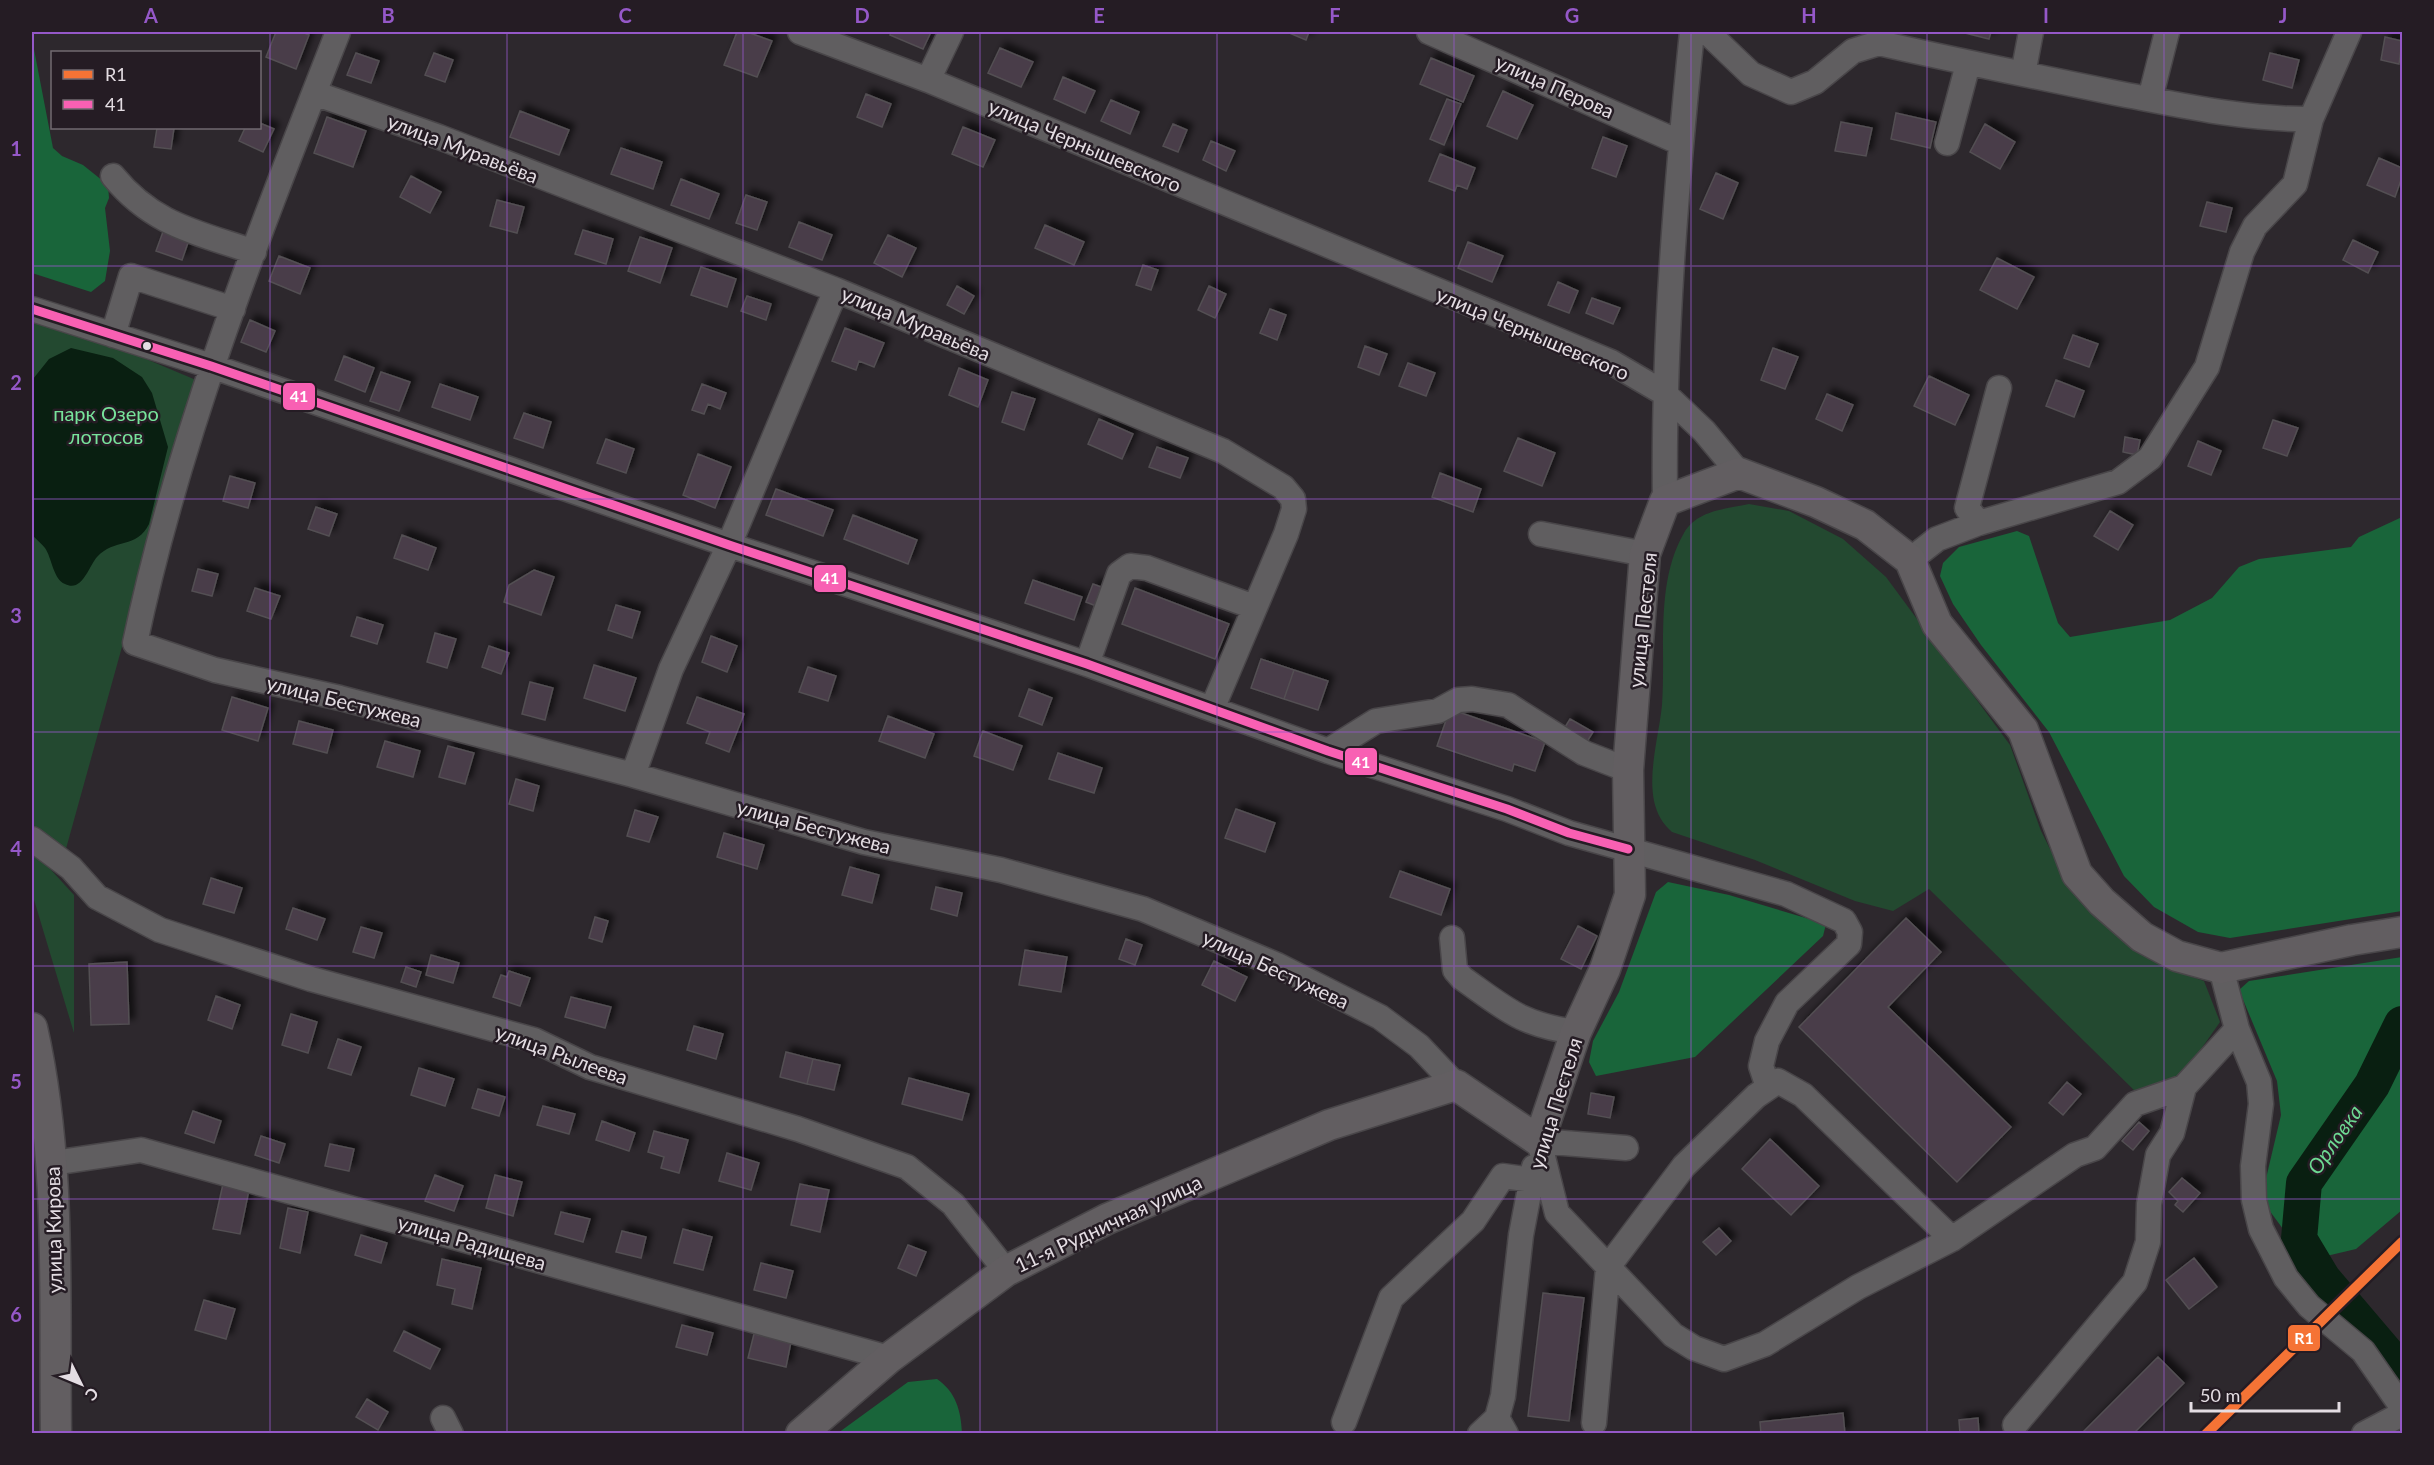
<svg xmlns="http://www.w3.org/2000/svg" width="2434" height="1465" font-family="Lato,sans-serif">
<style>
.green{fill:#234930}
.forest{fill:#19653a}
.water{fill:#091f11}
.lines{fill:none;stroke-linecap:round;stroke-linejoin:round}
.river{stroke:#091f11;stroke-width:36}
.building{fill:#4a3c49;stroke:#534f53;stroke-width:1.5;filter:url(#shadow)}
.minor-casing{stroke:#494649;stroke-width:27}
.major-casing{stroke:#494649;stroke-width:33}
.minor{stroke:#605e60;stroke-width:24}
.major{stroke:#625e61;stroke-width:30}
.bus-1-casing{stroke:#251c24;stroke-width:14}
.bus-1{stroke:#f860b3;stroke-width:9}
.rail-1-casing{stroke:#251c24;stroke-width:15}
.rail-1{stroke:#f57335;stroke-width:10}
.grid{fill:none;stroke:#9558c8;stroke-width:1.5;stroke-opacity:0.55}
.bus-dot{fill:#e4dde3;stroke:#251c24;stroke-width:2}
.labels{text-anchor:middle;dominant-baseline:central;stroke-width:5;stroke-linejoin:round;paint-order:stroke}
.street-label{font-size:20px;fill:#e4dde3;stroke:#251c24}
.park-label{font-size:20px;fill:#77e39b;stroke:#251c24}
.water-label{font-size:21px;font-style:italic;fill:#6dd992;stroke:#251c24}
.line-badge{stroke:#251c24;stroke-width:2}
.badge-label{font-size:16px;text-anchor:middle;font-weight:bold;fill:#fff}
.neatline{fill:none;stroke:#9558c8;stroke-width:2}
.grid-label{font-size:20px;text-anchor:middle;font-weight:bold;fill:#9558c8}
</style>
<defs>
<filter id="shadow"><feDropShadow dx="5.5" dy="-5.5" stdDeviation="3" flood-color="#0009"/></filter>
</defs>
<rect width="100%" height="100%" fill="#2d282d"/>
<path class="green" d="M32,315L70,327L196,380L64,856L32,827Z
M1749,504L1789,511L1843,539L1886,577L2010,745L2041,831L2065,879L2119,935L2169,969L2204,981L2220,1022L2180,1079L2139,1095L1929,889L1893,911L1855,901L1755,860L1672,832C1662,823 1657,814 1654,801C1648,771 1659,735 1662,705C1666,649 1655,583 1684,533C1697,510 1726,509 1749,504Z
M32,849L74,895V1033L32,893Z"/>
<path class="forest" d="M32,39L53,148L62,156L83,165L108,185L109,198L105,208L110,251L105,281L91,292L32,273Z
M2402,517V911L2230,938L2198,932L2154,907L2124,876L2049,732L1981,645L1953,604L1940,576L1943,563L1959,547L2017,531L2029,536L2058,623L2070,637L2170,620L2212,598L2239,567L2259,559L2351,547L2359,537Z
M1668,882L1729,895L1826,924L1823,936L1695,1057L1596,1076L1589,1062L1593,1041L1619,992L1656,892Z
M2402,957V1210L2356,1249L2318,1258L2286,1233L2269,1210L2264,1187L2281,1115L2277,1081L2239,990L2249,981Z
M937,1379C956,1392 961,1411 962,1433H838L908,1382Z"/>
<path class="water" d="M71,348L113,358L142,377L152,393L168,447L149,524C137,549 114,538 97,557C89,566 82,593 65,584C53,579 52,558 45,548C41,543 36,539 32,535L33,379L49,359Z"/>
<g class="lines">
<path class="river" d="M2402,1024L2372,1085L2304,1183L2299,1239L2323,1279L2402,1372"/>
</g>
<path class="building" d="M276,32H302L309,35L296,69L266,57Z
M737,32H747L772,41L757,77L724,65Z
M891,32H931L923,49L890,35Z
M1287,32H1309L1306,40Z
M1961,32H1991L1989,39Z
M2385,37L2402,41L2399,64L2381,60Z
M1000,48L1033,62L1021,87L988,73Z
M356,53L379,61L371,83L347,75Z
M434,53L453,60L445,82L425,75Z
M2270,53L2299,60L2292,88L2263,80Z
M1431,58L1474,76L1463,102L1420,84Z
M1063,77L1095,91L1085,113L1054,99Z
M1503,91L1533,105L1517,139L1487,126Z
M866,94L891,104L882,127L857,117Z
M1447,99L1461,104L1444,145L1430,139Z
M1111,100L1139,112L1130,134L1101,121Z
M520,111L569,130L559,155L510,137Z
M1896,113L1936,122L1930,148L1891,139Z
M327,117L366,131L353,167L314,153Z
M1841,122L1872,128L1866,156L1835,151Z
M260,123L274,129L263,152L239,141L245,128H260Z
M1173,124L1187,130L1178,152L1163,146Z
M1985,124L2015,142L2000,169L1970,152Z
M963,127L995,140L983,167L952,154Z
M157,128H174L171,149L154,147Z
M1603,137L1627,146L1616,177L1592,168Z
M1211,141L1235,151L1226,171L1203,160Z
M621,148L662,162L653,189L611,174Z
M1440,154L1475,168L1467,189L1457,185L1455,191L1429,181Z
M2379,158L2402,168V177L2395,197L2367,185Z
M1716,173L1738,183L1723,219L1700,209Z
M411,176L441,192L430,213L400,197Z
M681,179L719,194L709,219L671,205Z
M746,195L767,202L757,230L736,223Z
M497,200L524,207L517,233L490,226Z
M2207,202L2232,208L2226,232L2200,226Z
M799,222L832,235L822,260L789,247Z
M1045,225L1084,242L1074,265L1035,248Z
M164,229L190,237L182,260L156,251Z
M583,230L613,239L606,264L575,254Z
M888,235L916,248L902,277L874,263Z
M640,237L672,248L660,283L628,271Z
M2353,240L2378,252L2368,273L2343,260Z
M1468,242L1503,256L1492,282L1458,268Z
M279,256L310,268L300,294L269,281Z
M1997,258L2034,277L2017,309L1980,290Z
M1143,265L1158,270L1151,290L1136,285Z
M701,267L736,279L727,307L691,295Z
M1558,282L1578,291L1569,313L1548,305Z
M957,286L974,296L964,314L947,305Z
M1209,286L1226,294L1215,318L1198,310Z
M747,296L771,304L766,320L741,311Z
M1592,298L1620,308L1613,324L1586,313Z
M1270,309L1286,315L1277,340L1260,333Z
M250,320L275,331L266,352L241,342Z
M845,328L884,343L874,367L859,361L856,370L832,361Z
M2073,335L2098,344L2089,367L2064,358Z
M1365,346L1387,354L1379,375L1358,367Z
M1773,348L1798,357L1785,389L1761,380Z
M344,356L374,368L365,392L335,380Z
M1408,363L1435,373L1426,396L1399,386Z
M959,368L988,380L978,407L949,395Z
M381,372L410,382L399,411L370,401Z
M1929,376L1969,395L1955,425L1914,406Z
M2056,380L2084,391L2074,417L2046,406Z
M440,384L478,397L470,420L432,407Z
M702,384L726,393L720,409L708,404L704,414L692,410Z
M1012,392L1035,399L1024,430L1002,422Z
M1827,394L1853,405L1842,431L1816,419Z
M524,413L551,422L543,448L514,438Z
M1099,419L1133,434L1122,459L1088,444Z
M2273,420L2298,428L2287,456L2263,448Z
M2125,437L2140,440L2137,455L2123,452Z
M1518,438L1555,453L1542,486L1504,471Z
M606,439L634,449L626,473L597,463Z
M2198,441L2221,451L2211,475L2188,466Z
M1157,447L1188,458L1180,478L1149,467Z
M698,454L731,467L715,508L683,495Z
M1440,473L1481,489L1473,512L1432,497Z
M230,476L255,483L248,508L223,501Z
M776,489L833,510L823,536L766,515Z
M316,507L337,514L329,536L308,529Z
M2110,511L2133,525L2118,550L2094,536Z
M853,515L917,540L908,564L844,539Z
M402,535L436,548L428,570L394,558Z
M198,569L218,574L212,596L192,591Z
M534,570L554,577L541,615L504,602L509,585Z
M1033,580L1082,597L1074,620L1025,603Z
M1093,584L1104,588L1096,606L1086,602Z
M255,588L280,596L271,619L247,611Z
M1135,588L1229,624L1215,659L1122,624Z
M616,605L640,612L632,638L608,630Z
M357,617L383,625L377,644L351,636Z
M435,633L456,639L447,668L427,662Z
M711,636L737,646L727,672L702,662Z
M489,646L509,653L501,674L482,667Z
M1261,659L1294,670L1284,699L1251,688Z
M594,665L636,678L625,711L584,698Z
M808,667L836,676L828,701L799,692Z
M1294,670L1328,681L1318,710L1284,699Z
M530,682L553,688L545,720L522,714Z
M1029,689L1052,698L1042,725L1019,716Z
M232,697L268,708L258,741L222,730Z
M697,697L744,714L729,752L706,743L710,732L687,723Z
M1450,709L1545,742L1535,771L1514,764L1512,771L1437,746Z
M888,716L934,734L925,758L879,741Z
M1570,719L1593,732L1585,745L1562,732Z
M299,721L333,730L327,753L293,744Z
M983,731L1022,746L1013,770L974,756Z
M385,741L420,751L413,777L377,767Z
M448,746L474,753L465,784L439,777Z
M1058,753L1102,768L1094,793L1049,779Z
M516,779L539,786L533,811L509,804Z
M1236,809L1275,823L1265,852L1225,838Z
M635,810L658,817L649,842L627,836Z
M724,833L764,845L757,869L717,857Z
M850,867L879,875L872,903L842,895Z
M1400,871L1450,889L1441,915L1390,897Z
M211,878L242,888L234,913L203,904Z
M936,887L962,893L957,916L931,909Z
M293,908L325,919L317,940L286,929Z
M595,917L608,921L602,942L589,938Z
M1906,918L1941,952L1888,1007L2011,1127L1957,1182L1799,1027Z
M1578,926L1597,936L1581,969L1561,959Z
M361,927L382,933L374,958L353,952Z
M1126,939L1142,945L1135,965L1119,959Z
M1025,950L1067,957L1061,992L1019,985Z
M431,955L459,963L453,983L426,975Z
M1214,961L1247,977L1235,1001L1202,985Z
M127,962L129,1024L91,1025L89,964Z
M406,967L421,972L416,987L401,982Z
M509,971L530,978L520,1006L493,997L501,975L507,977Z
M216,996L240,1005L232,1029L208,1020Z
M571,997L611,1007L605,1028L565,1017Z
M291,1014L317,1022L308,1053L282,1045Z
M694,1026L723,1034L716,1059L687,1050Z
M338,1039L361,1047L351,1075L328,1068Z
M786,1052L813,1059L807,1084L780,1077Z
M813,1059L840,1065L834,1090L807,1084Z
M419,1068L454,1079L445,1106L411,1095Z
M909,1078L969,1094L962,1120L902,1104Z
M2067,1082L2081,1094L2063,1115L2049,1103Z
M478,1089L505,1097L499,1116L472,1108Z
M1591,1093L1614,1097L1610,1118L1588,1114Z
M543,1106L575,1114L569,1134L537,1125Z
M193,1111L221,1121L214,1143L185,1133Z
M602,1121L635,1133L629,1151L596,1140Z
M2139,1122L2149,1131L2133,1150L2122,1141Z
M654,1131L688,1140L679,1173L661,1168L664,1157L648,1152Z
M261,1136L285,1144L279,1163L255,1155Z
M1770,1139L1819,1186L1791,1215L1742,1169Z
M330,1144L354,1149L349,1171L325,1166Z
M727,1153L759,1163L751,1190L719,1181Z
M435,1175L463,1186L454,1211L425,1201Z
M495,1175L522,1182L513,1216L486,1208Z
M2182,1178L2200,1193L2183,1212L2175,1205L2178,1201L2169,1192Z
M223,1184L249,1190L240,1234L213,1229Z
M800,1184L829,1190L820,1232L791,1225Z
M288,1208L308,1212L300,1253L280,1248Z
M561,1212L590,1219L583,1242L555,1234Z
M1719,1228L1731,1241L1716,1255L1703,1242Z
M683,1229L712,1237L703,1270L674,1263Z
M622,1231L646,1237L641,1258L616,1252Z
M361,1235L387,1243L381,1263L355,1255Z
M908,1245L926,1252L916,1276L898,1268Z
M2194,1258L2217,1287L2189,1309L2166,1280Z
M442,1259L481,1268L472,1309L452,1304L455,1289L437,1285Z
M761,1263L793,1271L786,1298L754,1290Z
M1543,1293L1584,1298L1569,1421L1528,1416Z
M204,1300L235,1309L226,1339L195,1330Z
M682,1325L713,1333L707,1355L676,1347Z
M404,1331L440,1349L430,1369L394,1351Z
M754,1334L791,1342L786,1367L748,1358Z
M2158,1357L2184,1383L2133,1434H2081Z
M367,1399L388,1412L378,1430L356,1417Z
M1843,1413L1845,1434H1761L1760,1422Z
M1978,1418L1979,1434H1960L1959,1420Z"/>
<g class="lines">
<g class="minor-casing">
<path id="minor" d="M338,32C260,231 179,433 135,643L215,670L340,698L633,775L864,842L1001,870L1143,909L1277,965L1380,1017L1419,1046L1456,1085
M800,32L928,80L1611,362L1664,393L1704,431L1739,473
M1429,32L1681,143
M1707,32L1751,74L1791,92L1815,82L1853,51L1879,43L1881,32
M1879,43C1958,61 2037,77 2116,93C2180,105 2246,120 2311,119
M2023,74L2031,32
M928,80L951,32
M314,93L439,137L836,290L1223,451L1283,487L1293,499L1294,509L1286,534L1212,709
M2150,99L2167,32
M1947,143L1968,64
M113,176C153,225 196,232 254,252
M32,309L211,366L729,545L1087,664L1328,751L1507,809L1569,833L1786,894L1844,921L1850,932L1849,944L1787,1003L1767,1041L1761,1066L1768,1087
M113,335L131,276L233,309
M1665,501C1663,344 1676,188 1692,32
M1979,523L1967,508L1999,388
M1541,534L1645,554
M1910,560L1937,539L1979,523L2118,482L2150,458L2207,367L2242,252L2255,226L2295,184L2311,119L2349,32
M1087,664L1119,574L1130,566L1147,568L1254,607
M1328,751L1376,721L1438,711L1458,700L1472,699L1508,705L1584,753L1628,770
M633,775L671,669L729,545L836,290
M32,839L71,868L97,897L160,930L311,979L534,1040L590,1067L798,1129L907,1167L953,1204L1006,1271
M1452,938L1455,970L1462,978C1506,1009 1521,1025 1576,1032
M2221,968L2237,1029L2259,1082L2261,1104L2253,1166L2254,1200L2261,1229L2286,1278L2309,1306L2363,1351L2402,1407
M2184,1087L2237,1029
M1539,1141L1557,1213L1673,1335L1694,1348L1724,1359L1765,1344L1858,1287L1952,1239L2075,1155L2095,1148L2135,1104L2184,1087L2172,1133L2158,1155L2149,1204L2148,1242L2135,1282L2015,1425
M1539,1141L1626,1148
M53,1163L141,1150L889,1358
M443,1418L451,1434
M1344,1422L1391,1298L1473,1221L1503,1176L1532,1180
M1594,1423L1608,1267L1684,1166L1756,1096L1778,1081L1803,1095L1952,1239
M1480,1434L1497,1418
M1506,1434L1497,1418L1503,1396L1521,1235L1534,1167
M2364,1434L2402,1414"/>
</g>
<g class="major-casing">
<path id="major" d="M32,1028C62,1160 54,1298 56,1434
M801,1434L889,1358L1006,1271L1107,1219L1329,1125L1456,1085L1539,1141L1576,1032L1605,969L1630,895L1628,770L1645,554L1665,501L1739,473L1816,502L1865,525L1910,560L1937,624L2023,730L2077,874L2102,902L2142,937L2177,956L2221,968L2352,940L2402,932"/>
</g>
<use href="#minor" class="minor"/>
<use href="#major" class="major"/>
<g class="bus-1-casing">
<path id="bus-1" d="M32,309L211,366L729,545L1087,664L1328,751L1507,809L1569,833L1628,849"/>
</g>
<use href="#bus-1" class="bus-1"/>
<g class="rail-1-casing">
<path id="rail-1" d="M2206,1434L2402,1242"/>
</g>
<use href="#rail-1" class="rail-1"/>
</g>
<path class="grid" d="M270,32V1434M507,32V1434M743,32V1434M980,32V1434M1217,32V1434M1454,32V1434M1691,32V1434M1927,32V1434M2164,32V1434M32,266H2402M32,499H2402M32,732H2402M32,966H2402M32,1199H2402"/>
<circle class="bus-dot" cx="147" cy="346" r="5"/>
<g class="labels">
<g class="street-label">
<text transform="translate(1555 86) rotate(24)">улица Перова</text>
<text transform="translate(1085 145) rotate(23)">улица Чернышевского</text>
<text transform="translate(463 148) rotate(21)">улица Муравьёва</text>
<text transform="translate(916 323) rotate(23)">улица Муравьёва</text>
<text transform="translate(1533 333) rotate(23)">улица Чернышевского</text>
<text transform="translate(1642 620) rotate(-84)">улица Пестеля</text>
<text transform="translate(344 701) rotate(14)">улица Бестужева</text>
<text transform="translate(814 826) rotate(15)">улица Бестужева</text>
<text transform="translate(1276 969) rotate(25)">улица Бестужева</text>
<text transform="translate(562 1054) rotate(20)">улица Рылеева</text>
<text transform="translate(1555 1103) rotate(-73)">улица Пестеля</text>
<text transform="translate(1108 1223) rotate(-25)">11-я Рудничная улица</text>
<text transform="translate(53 1230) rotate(-91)">улица Кирова</text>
<text transform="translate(472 1242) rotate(16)">улица Радищева</text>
</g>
<g class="park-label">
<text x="106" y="413">парк Озеро<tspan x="106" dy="23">лотосов</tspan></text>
</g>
<g class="water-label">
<text transform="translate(2334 1139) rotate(-55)">Орловка</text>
</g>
</g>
<g class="line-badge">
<rect x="282" y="382" width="34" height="29" rx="6" fill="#f860b3"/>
<rect x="813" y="564" width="34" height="29" rx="6" fill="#f860b3"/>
<rect x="1344" y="747" width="34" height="29" rx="6" fill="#f860b3"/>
<rect x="2287" y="1324" width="34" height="28" rx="6" fill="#f57335"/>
</g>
<g class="badge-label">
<text x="299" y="402">41</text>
<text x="830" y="584">41</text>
<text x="1361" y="768">41</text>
<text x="2304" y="1344">R1</text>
</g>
<rect width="2434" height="1465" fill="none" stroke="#251c24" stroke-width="66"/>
<rect x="51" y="51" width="210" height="78" fill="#251c24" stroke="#716970" stroke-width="1.5"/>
<rect x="63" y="70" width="30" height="9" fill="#f57335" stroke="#716970" stroke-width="1.5"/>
<text x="105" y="81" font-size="18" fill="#e4dde3">R1</text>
<rect x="63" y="100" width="30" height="9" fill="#f860b3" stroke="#716970" stroke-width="1.5"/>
<text x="105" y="111" font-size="18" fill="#e4dde3">41</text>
<g transform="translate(81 1384) rotate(133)" stroke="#251c24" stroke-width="4.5" paint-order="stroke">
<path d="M0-4.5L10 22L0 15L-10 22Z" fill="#e4dde3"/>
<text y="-9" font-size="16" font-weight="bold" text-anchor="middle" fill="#e4dde3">С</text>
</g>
<path d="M2191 1402v9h148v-9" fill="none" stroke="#e4dde3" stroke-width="3"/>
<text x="2200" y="1402" font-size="18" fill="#e4dde3" stroke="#251c24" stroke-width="4.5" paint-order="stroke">50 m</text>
<rect x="33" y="33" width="2368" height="1399" class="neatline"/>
<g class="grid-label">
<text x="151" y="23">A</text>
<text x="388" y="23">B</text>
<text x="625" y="23">C</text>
<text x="862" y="23">D</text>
<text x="1099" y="23">E</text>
<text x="1335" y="23">F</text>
<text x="1572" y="23">G</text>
<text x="1809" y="23">H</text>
<text x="2046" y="23">I</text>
<text x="2283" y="23">J</text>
<text x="16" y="156">1</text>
<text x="16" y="390">2</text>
<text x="16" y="623">3</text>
<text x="16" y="856">4</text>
<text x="16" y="1089">5</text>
<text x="16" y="1322">6</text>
</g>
</svg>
